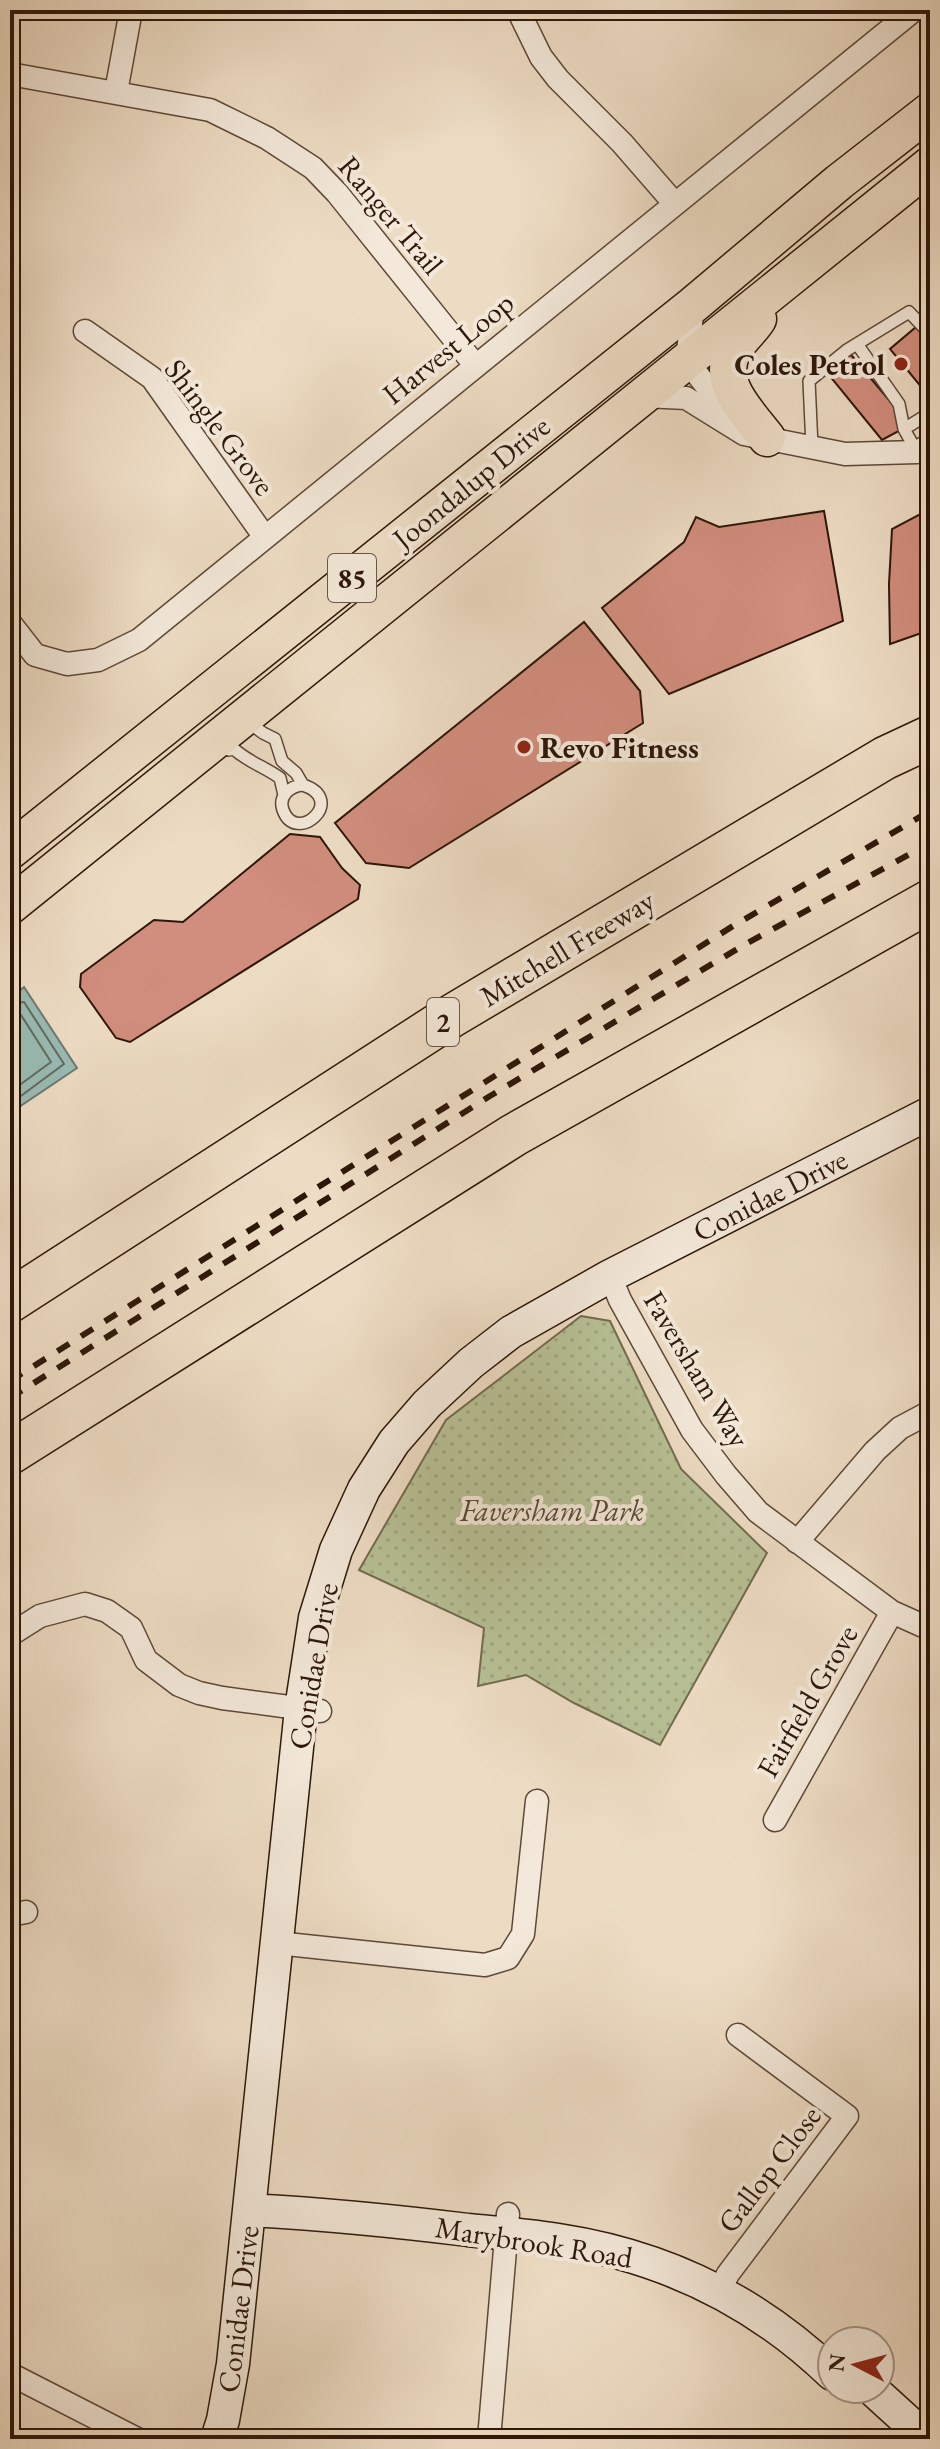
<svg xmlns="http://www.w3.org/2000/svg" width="940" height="2449" font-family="'EB Garamond',serif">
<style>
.green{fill:url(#green-dots);stroke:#726c4f;stroke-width:2}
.water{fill:#99bcb4;stroke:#6e7a70;stroke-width:2}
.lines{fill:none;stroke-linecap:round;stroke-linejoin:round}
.shore{stroke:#636a5e;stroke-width:2}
.building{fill:#d18d7d;stroke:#2d1709;stroke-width:2}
.lane-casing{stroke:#5d4838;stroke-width:14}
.street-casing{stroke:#5d4838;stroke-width:25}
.secondary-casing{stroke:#2d1709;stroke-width:35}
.primary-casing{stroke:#2d1709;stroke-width:39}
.highway-casing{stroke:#2d1709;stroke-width:45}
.lane{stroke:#f3e8d9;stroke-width:11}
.street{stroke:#f3e8d9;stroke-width:22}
.secondary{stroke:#f3e8d9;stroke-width:32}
.primary{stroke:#eddcc4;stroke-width:36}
.highway{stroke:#eddcc4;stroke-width:42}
.rail{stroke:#2d1709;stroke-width:6;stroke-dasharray:14 14;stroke-linecap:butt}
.poi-dot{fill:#8f2418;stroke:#f3e8d9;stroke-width:3}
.labels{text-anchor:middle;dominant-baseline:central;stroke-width:8;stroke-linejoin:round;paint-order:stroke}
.shield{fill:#f3e8d9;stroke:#685647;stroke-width:2}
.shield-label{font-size:28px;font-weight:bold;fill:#2d1709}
.street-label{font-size:30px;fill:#2d1709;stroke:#f3e8d9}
.poi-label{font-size:30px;font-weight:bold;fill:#2d1709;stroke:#f3e8d9;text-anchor:end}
.park-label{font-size:30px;font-style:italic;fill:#564a33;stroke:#f3e8d9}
</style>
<defs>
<pattern id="green-dots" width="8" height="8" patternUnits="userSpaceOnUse" patternTransform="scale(2)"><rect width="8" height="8" fill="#b7c095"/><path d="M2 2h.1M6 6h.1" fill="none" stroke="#9ea47f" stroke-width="1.8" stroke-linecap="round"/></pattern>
</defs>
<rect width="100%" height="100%" fill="#eddcc4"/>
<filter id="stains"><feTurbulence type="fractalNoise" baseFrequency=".0025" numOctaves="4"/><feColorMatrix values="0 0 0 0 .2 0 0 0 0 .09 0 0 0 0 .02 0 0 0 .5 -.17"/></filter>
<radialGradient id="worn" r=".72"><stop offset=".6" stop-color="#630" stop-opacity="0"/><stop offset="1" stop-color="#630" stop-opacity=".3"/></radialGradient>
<path class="green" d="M581,1316L610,1321L681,1469L767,1553L660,1745L574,1703L526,1675L478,1686L484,1628L359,1570L446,1420Z"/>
<path class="water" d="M24,987L77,1068L10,1113V999Z"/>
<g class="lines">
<path class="shore" d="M10,1004L24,1002L64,1064L10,1104
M10,1014L21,1015L51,1062L10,1092"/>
</g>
<path class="building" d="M916,327L930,344V391L927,394L890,349Z
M847,350L910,425L882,440L824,369Z
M930,509V630L890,644L889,584L892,529Z
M824,511L843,621L669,694L602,608L684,542L696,517L719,527Z
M584,622L640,691L643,723L409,868L366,863L335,823Z
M290,834L320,837L342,868L360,885L358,899L130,1042L116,1038L80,987L81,974L154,920L183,922Z"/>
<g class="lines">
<g class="lane-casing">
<path id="lane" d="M857,344L899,404L904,429
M812,447L809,381L847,350L909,312L930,334
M917,452L904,429L930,413
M247,721L263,733L275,739L282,761L296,773L303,785C348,800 296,846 283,810C278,796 290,786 303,785
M220,747L229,750L234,749C248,762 265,767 280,778L284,795"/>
</g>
<g class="street-casing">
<path id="street" d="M518,10L541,57L558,79L622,143L675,204
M10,74L210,110L267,138L313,168L337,193L475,365
M116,92L131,10
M693,305L687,361L733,420
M85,331L152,378L264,536
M644,396L686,398L744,434L845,454L917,452L930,445
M10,623L35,655L67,664L98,660L139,640L914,10
M610,1276L620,1300L692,1430L726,1475L758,1512L892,1612L930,1629
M797,1542L875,1451L900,1428L930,1412
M10,1635L40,1616L85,1604L107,1611L131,1628L146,1660L179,1685L199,1693L222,1698L320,1711
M775,1820L892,1612
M10,1915L26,1912
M277,1943L485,1965L508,1958L523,1934L537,1801
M719,2291L728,2274L847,2116L738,2035
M10,2374L137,2439
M489,2439L508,2214"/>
</g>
<g class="secondary-casing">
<path id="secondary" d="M250,2210C323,2214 395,2221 468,2230C498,2233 529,2235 558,2240C663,2256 756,2301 832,2374
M872,2389L927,2439
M217,2439L223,2420L233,2364L301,1709L315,1618L336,1550L364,1489L394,1442L427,1404L471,1363L511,1332L610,1276L930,1113"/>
</g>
<g class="primary-casing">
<path id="primary" d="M758,319C751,330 741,338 734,349C714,382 749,414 767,438
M10,851L693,305L839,182L930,111
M10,906L930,165"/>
</g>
<g class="highway-casing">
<path id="highway" d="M10,1301L450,1017L885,758L930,737
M10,1453L514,1135L930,901"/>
</g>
<use href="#lane" class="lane"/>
<use href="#street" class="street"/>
<use href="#secondary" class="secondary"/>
<use href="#primary" class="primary"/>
<use href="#highway" class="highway"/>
<path class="rail" d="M10,1381L733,926L930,811
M10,1398L490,1096L744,945L930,843"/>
</g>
<g class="poi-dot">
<circle cx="901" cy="364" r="8"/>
<circle cx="524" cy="747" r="8"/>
</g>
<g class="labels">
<g class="shield">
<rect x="328" y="554" width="48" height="48" rx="6"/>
<rect x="427" y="998" width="32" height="48" rx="6"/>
</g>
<g class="shield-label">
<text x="352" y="578">85</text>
<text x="443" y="1022">2</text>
</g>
<g class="street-label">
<text transform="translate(391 215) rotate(50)">Ranger Trail</text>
<text transform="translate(448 348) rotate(-39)">Harvest Loop</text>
<text transform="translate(220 427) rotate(53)">Shingle Grove</text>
<text transform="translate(471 482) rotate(-39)">Joondalup Drive</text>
<text transform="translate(567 948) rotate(-31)">Mitchell Freeway</text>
<text transform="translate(770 1195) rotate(-27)">Conidae Drive</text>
<text transform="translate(697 1369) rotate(59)">Faversham Way</text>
<text transform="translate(313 1666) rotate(-80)">Conidae Drive</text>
<text transform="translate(807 1701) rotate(-60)">Fairfield Grove</text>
<text transform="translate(769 2169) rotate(-53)">Gallop Close</text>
<text transform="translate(534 2242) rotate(9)">Marybrook Road</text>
<text transform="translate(238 2309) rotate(-83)">Conidae Drive</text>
</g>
<g class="poi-label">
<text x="885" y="364">Coles Petrol</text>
<text x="540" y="747" text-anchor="start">Revo Fitness</text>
</g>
<g class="park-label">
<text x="552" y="1510">Faversham Park</text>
</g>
</g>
<rect width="940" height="2449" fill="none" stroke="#eddcc4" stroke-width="40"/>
<rect x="12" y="12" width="916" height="2425" fill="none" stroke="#2d1709" stroke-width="4"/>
<rect x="20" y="20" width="900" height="2409" fill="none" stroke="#2d1709" stroke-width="2"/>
<g transform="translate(856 2365) rotate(276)"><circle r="38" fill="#f3e8d9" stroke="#a49486" stroke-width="2"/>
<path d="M0-6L14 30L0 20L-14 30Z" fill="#8f2418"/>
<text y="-12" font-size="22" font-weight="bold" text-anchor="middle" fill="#2d1709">N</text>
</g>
<rect width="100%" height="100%" filter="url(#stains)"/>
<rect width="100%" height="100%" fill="url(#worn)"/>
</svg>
